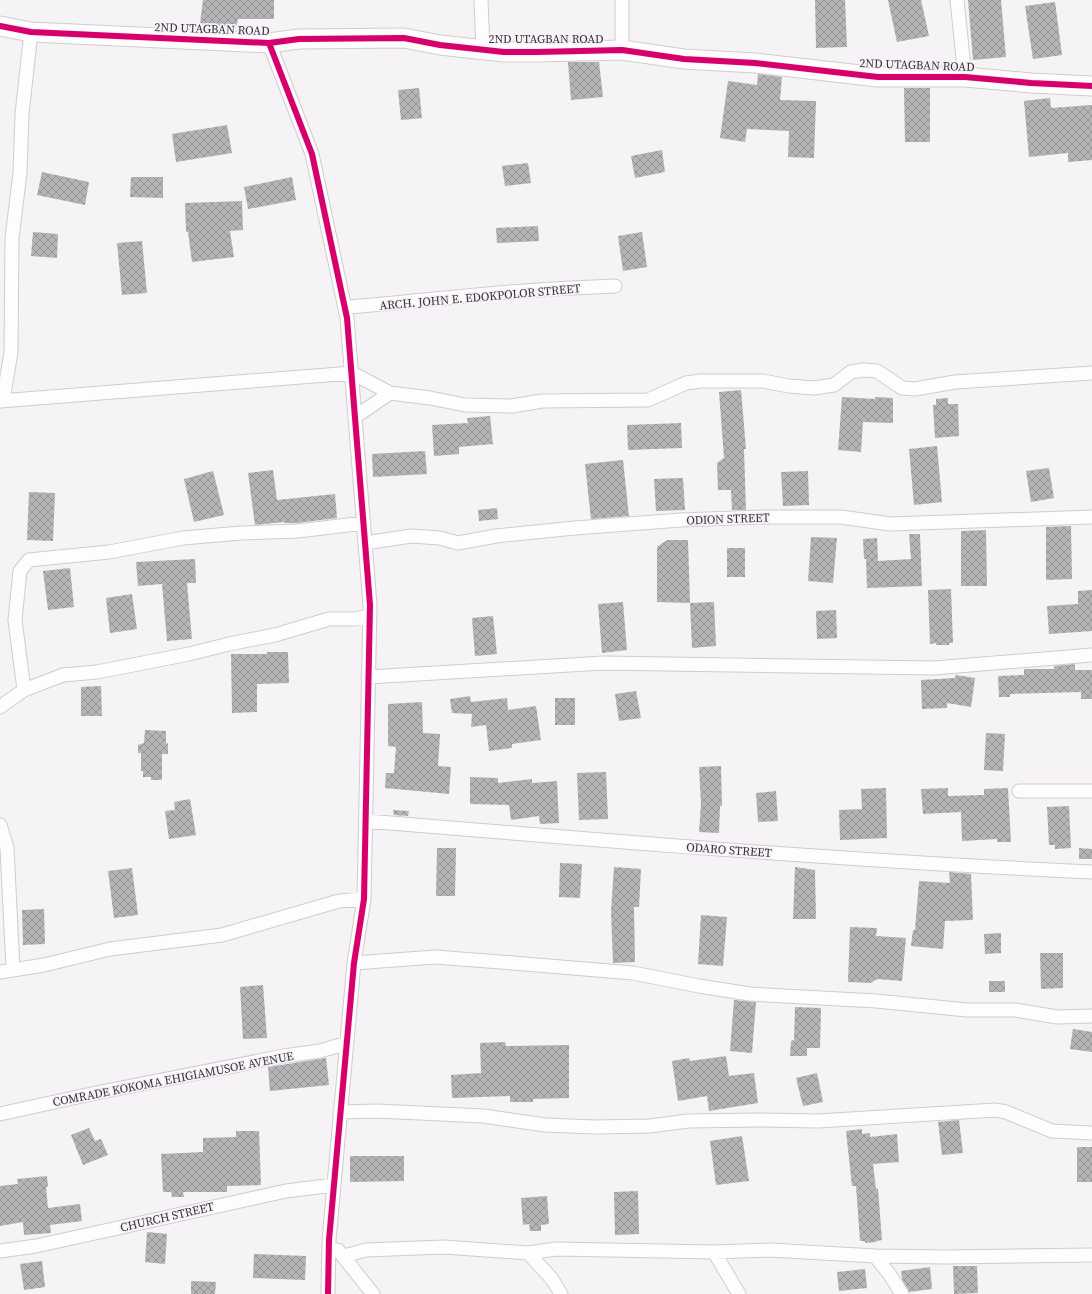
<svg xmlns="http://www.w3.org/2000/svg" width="1092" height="1294" font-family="'Source Serif 4',serif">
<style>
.building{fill:url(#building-cross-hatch)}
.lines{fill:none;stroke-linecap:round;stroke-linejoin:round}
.street-casing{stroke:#cfcccf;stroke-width:15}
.secondary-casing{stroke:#cfcccf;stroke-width:21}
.street{stroke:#fefdfe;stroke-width:13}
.secondary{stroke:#fefdfe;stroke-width:19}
.cycleway-casing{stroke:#f7f2f7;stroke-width:8}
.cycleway{stroke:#d6006c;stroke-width:6}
.labels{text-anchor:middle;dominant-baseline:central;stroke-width:3.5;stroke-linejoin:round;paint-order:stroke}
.street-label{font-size:12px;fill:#353335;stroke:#f7f2f7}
</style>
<defs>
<pattern id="building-cross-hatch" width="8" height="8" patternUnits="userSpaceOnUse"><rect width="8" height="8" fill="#b5b4b6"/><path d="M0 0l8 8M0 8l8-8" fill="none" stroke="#949395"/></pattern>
</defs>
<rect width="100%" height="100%" fill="#f6f3f6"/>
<path class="building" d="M203,0H274V19H238L236,28L200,23Z
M815,0H845L847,47L816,48Z
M888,0H921L929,36L897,42Z
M968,0H1001L1006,57L973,60Z
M1055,2L1062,55L1033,59L1025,6Z
M568,62H599L603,97L571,100Z
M758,74L782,77L780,100L816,101L814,158L788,157L789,131L747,129L745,142L720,138L728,81L757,85Z
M419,88L422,118L401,120L398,90Z
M904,88H930V142H905Z
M1050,98L1051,108L1092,105V160L1068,162V153L1029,157L1024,101Z
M227,125L232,153L176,162L172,134Z
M662,150L665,172L635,178L631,156Z
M528,163L531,183L505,186L502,166Z
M42,172L89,182L85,205L37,195Z
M131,177H163V198L130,197Z
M292,177L296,200L248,209L244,187Z
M242,201L243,230L230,231L234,257L192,262L188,232H186L185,203Z
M538,226L539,241L497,243L496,228Z
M33,232L58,234L57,258L31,256Z
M642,232L647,267L623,271L618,236Z
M142,241L147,293L122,295L117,243Z
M741,390L746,449H744L746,510H732L731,490H718L717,463L724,458L719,392Z
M842,397L875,399V397L893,398V423L863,422L861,452L838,450Z
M948,398V404H958L959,436L935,438L933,405H936V399Z
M490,416L493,444L459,447V454L434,456L432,425L468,423L467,418Z
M681,423L682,448L628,450L627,425Z
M937,446L942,502L914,505L909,449Z
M425,451L427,474L373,477L372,454Z
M623,460L629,516L591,519L585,464Z
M1049,468L1054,498L1031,502L1026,471Z
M273,470L277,500L335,494L337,518L297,523H285L284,522L255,525L248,473Z
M213,471L224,515L194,522L184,479Z
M808,471L809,505L783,506L781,472Z
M683,478L685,510L656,511L654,479Z
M29,492L55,493L53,541L27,540Z
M497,508L498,519L479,521L478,510Z
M1071,526L1072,579L1046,580V527Z
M986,530L987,586H961V531Z
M909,534H920L922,586L867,588L866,559H864L863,539L877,538L878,561L911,559Z
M811,537L837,538L833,583L808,581Z
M667,540H688L690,603L657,602V547Z
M727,548H745V577H727Z
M195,559L196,583H187L192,639L167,641L162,584L138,586L136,562Z
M70,568L74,607L48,610L43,571Z
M951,589L953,643H949V645H936V643L930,644L928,590Z
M1092,590V631L1049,634L1047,606L1078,604V591Z
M132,594L137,629L110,633L106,598Z
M623,602L627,650L602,653L598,604Z
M714,602L716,646L692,648L690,603Z
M836,610L837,638L817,639L816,611Z
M493,616L497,654L475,656L472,618Z
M267,652H288L289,683L257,684V712L232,713L231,654H267Z
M1075,664V670H1092V699H1081V692L1010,694V697H999L998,676L1024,675V669H1054V666Z
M956,675L975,678L971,707L947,703V708L922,709L921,680L955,678Z
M101,686L102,716H81V687Z
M636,691L641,718L619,721L615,694Z
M470,696L471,702L507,698L508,710L536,706L541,740L512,744V748L489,751L486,725L471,727L472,714L452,713L450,699Z
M555,698H575V725H555Z
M422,702L423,733L440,734L438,766L451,767L449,794L385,788L386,773H394L396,747L388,746V704Z
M145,730L166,731V744L168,743V754H162V780H151V777H143V771H141V753H138V745L144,743Z
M986,733L1005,734L1003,771L984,770Z
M721,766L722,806H720L719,833L699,832L701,804L699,767Z
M606,772L608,819L579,820L577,773Z
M470,777L498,778V783L532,779V783L557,781L559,823L540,824L539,816L511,820L509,805L470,804Z
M886,788L887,838L840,840L839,810L862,809L861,789Z
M948,788V796L984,795V789L1008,788L1011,842H997V839L962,841L961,812L923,814L921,789Z
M776,791L778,821L758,822L756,793Z
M190,799L196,835L169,839L165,811L175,810L174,802Z
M1069,806L1071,848L1055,849V845H1049L1047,807Z
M393,810L409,811L408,816L394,815Z
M437,848H456L455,896H436Z
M1079,848L1092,849V859H1079Z
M560,863L582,864L580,898L559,897Z
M614,867L641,869L639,907H634L635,962L613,963L611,911Z
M795,867L815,870L816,919H793Z
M132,868L138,915L114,918L108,871Z
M949,872L971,874L973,920L945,921L943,949L911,946L913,930H915L919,881L950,883Z
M44,909L45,944L23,945L22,910Z
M701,915L727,917L723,966L698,964Z
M850,927L877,928L876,936L906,938L902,981L877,979L871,983L848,982Z
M1001,933V953L985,954L984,934Z
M1040,953H1063V988L1041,989Z
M989,981H1005V992H989Z
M263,985L267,1038L243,1039L240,987Z
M734,1000L756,1002L752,1053L730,1051Z
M795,1007L821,1008L820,1048H807V1056H790L791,1041L794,1040Z
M1073,1029L1092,1032V1052L1070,1049Z
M505,1042L506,1046L569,1045V1098L533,1099V1102H510V1096L452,1098L451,1075L481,1073L480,1043Z
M726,1056L729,1076L754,1073L758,1103L709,1111L707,1096L678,1101L672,1061L689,1058L690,1061Z
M326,1058L329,1085L270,1091L268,1067Z
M817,1073L823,1102L803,1106L796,1078Z
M959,1120L963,1153L942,1155L938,1122Z
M89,1128L95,1141L101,1139L108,1155L83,1165L71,1135Z
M862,1129V1134L870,1133V1137L897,1134L899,1162L873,1164L876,1189H878L882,1240L877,1241L876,1242L865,1243V1241H860L856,1186H852L846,1131Z
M236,1131H259L261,1185L227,1186V1192H183L184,1197H172L171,1192H163L161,1154L203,1152V1138L236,1137Z
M742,1136L749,1181L716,1185L710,1141Z
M1077,1147H1092V1182H1077Z
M350,1156H404V1181L350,1182Z
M47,1176L48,1187H46L48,1208L80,1204L82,1221L50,1225L51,1233L24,1235L23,1222L0,1226V1186L18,1184L17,1179Z
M638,1191L639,1234L615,1235L614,1192Z
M547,1196L549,1224L541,1225V1231H530L529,1224L523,1225L521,1198Z
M147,1232L167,1234L165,1264L145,1262Z
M254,1254L306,1256L305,1280L253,1278Z
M42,1261L45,1287L24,1290L20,1264Z
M953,1266H977L978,1293L954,1294Z
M930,1267L932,1289L909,1292L902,1279L901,1271Z
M865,1269L867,1288L839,1291L837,1272Z
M191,1281L216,1282L215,1294H191Z"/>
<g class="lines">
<g class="street-casing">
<path id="street" d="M481,0L483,50
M622,0V50
M957,0L965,77
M269,43L312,154L347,318L370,605L364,899L354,963L329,1240L328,1294
M345,307C378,305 411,301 445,298C501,292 558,288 615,286
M352,373L390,393L430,398L465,405L512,406L542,401L648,400L686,383L701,381H763L789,386L814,388L834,385L851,372L864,370L877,371L902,388L915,389L955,382L1092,373
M0,401L352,373
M3,401L11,352L12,238L20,173L22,114L31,32
M355,417L390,393
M365,543L411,536L440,538L458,543L496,536L575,528L681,520L761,517H841L890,524L1092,517
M368,677L603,663L934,668L1092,655
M24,690L15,620L20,571L29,560L109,552L183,538L241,533L298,531L364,523
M0,707L24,690L63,675L97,672L189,654L229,644L275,635L329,619H354L370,616
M1019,791H1092
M366,821C608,841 850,861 1092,872
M0,825L7,848L13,969
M354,963L435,957L513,963L633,973L699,986L750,994L876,1001L967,1010H1015L1057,1017L1092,1016
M0,972L44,965L110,949L222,935L339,901L364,899
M340,1112L377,1111L483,1116L545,1125L595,1127L650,1126L688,1121L759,1120L818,1121L995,1110L1006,1112L1052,1131L1092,1133
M0,1114L96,1093L284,1056L320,1051L347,1043
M338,1250L373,1294
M0,1251L36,1246L286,1191L334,1185
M714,1252L739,1294
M528,1253L552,1279L561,1294
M344,1256L366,1250L444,1247L528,1253L556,1249L714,1252L770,1250L875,1256L946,1257L1092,1255
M875,1256L890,1275L902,1294"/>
</g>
<g class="secondary-casing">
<path id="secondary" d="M0,26L31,32L269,43L299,39L404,38L440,45L504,52H537L622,50L684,59L755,63L878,77H965L1031,83L1092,86"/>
</g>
<use href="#street" class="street"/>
<use href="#secondary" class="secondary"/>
<g class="cycleway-casing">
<path id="cycleway" d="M0,26L31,32L269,43L299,39L404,38L440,45L504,52H537L622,50L684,59L755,63L878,77H965L1031,83L1092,86
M269,43L312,154L347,318L370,605L364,899L354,963L329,1240L328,1294"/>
</g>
<use href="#cycleway" class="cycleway"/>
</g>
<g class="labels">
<g class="street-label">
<text transform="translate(212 29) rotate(2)">2ND UTAGBAN ROAD</text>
<text x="546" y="39">2ND UTAGBAN ROAD</text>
<text transform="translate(917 65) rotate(2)">2ND UTAGBAN ROAD</text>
<text transform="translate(480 297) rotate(-5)">ARCH. JOHN E. EDOKPOLOR STREET</text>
<text transform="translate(728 519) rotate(-2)">ODION STREET</text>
<text transform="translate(729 850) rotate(4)">ODARO STREET</text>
<text transform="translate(173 1079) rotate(-11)">COMRADE KOKOMA EHIGIAMUSOE AVENUE</text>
<text transform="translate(167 1217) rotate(-13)">CHURCH STREET</text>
</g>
</g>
</svg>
